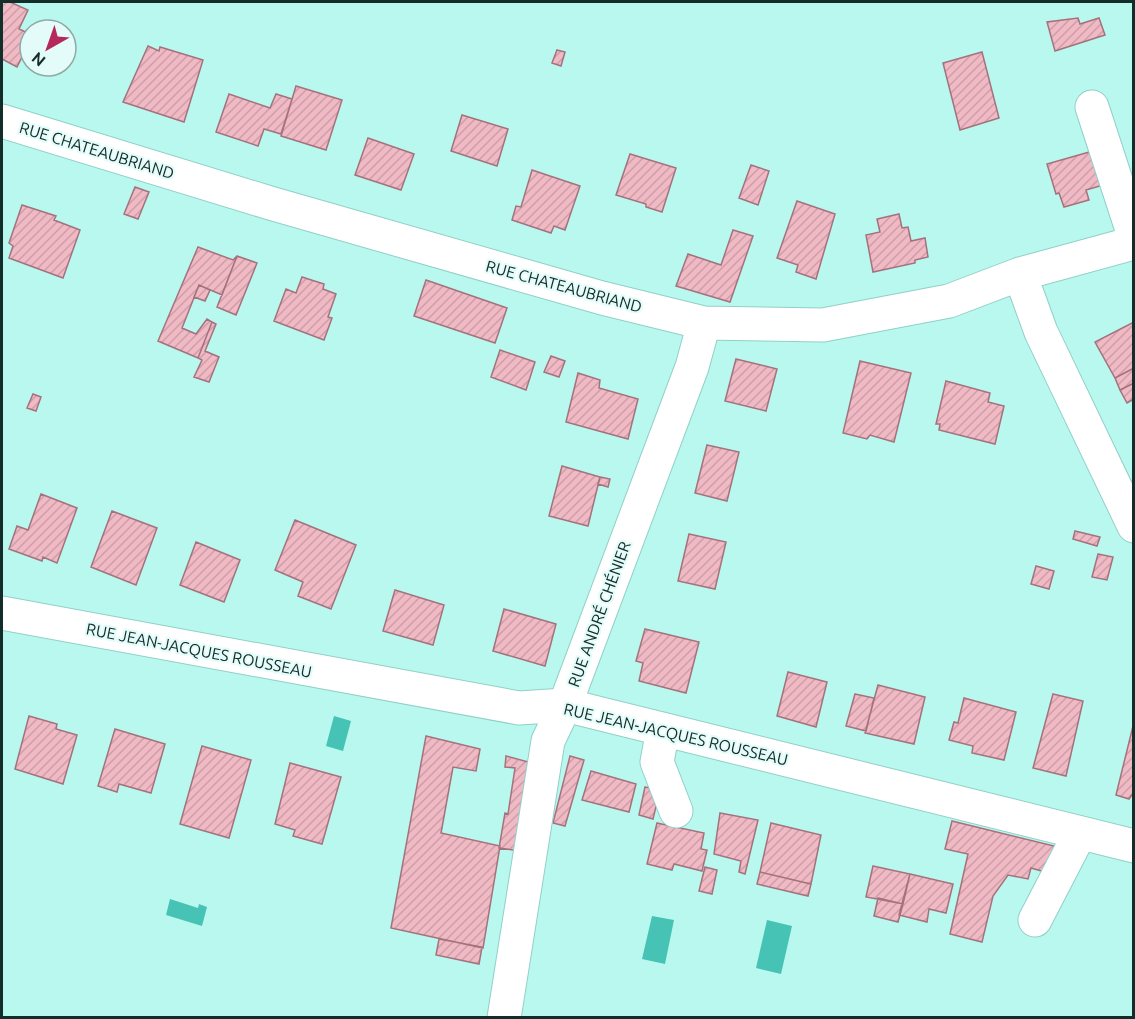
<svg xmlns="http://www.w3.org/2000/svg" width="1135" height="1019" font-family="Ubuntu,sans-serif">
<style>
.water{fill:#47c3b6}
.building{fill:url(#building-hatch);stroke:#a4727c;stroke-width:1.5}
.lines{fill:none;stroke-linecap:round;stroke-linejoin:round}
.minor-casing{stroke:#91d0c7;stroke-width:35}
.minor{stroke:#fff;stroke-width:33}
.labels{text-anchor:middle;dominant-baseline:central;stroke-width:4.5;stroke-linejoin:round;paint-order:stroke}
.street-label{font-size:16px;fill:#132d2a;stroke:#e4fcf9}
</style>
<defs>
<pattern id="building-hatch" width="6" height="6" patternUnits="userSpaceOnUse" patternTransform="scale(1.5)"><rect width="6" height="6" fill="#f0b9c4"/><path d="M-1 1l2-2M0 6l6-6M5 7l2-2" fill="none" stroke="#cd9fa9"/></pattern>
</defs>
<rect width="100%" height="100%" fill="#b8f8ef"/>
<path class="water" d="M334,716L351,721L343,751L326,746Z
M170,899L198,908L199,904L207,907L202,926L166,915Z
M652,916L674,920L665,964L642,959Z
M767,920L792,926L781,974L756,968Z"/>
<path class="building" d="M2,2H10L28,10L19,29L30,34V41L17,67L2,59Z
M1078,18L1080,24L1099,18L1105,35L1055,51L1047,22Z
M148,46L159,51L160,47L203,60L184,122L123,102Z
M557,50L565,52L561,66L552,63Z
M982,52L999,118L960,130L943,63Z
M296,86L342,100L326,150L281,136Z
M229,94L270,108L276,94L292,99L281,134L264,129L258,146L216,132Z
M462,115L508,129L497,166L451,151Z
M368,138L414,154L401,190L355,175Z
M1100,149L1110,183L1086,190L1089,200L1064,207L1059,193L1056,194L1047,164Z
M630,154L676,168L662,212L646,207V204L616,195Z
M751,165L769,171L758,205L739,198Z
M532,170L580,186L565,230L554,226L551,233L512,220L516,206L521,207Z
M135,187L149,192L138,219L124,214Z
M797,201L835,214L816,279L796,272L798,265L777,258Z
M22,205L56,216L54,220L80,230L63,278L9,258L13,246L9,243Z
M899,214L902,228L908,227L911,241L925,238L928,257L915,260V263L873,272L866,235L880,232L877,219Z
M733,230L753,236L730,302L676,286L688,254L721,265Z
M198,247L233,260L237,256L222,295L199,285L182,328L196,334L207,319L212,322L198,358L158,341Z
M237,256L257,263L236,315L217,307Z
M302,277L324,284L323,289L336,294L328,317L332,318L324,340L274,321L286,289L296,293Z
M426,280L507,308L495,343L414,316Z
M199,285L210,290L205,301L194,297Z
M212,322L216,324L205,351L219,357L209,382L194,377L202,360L198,358Z
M1134,322V368L1115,378L1095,342Z
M500,350L535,362L526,390L491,377Z
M551,356L565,361L559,377L544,372Z
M736,359L777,369L766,411L725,401Z
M860,361L911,373L894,442L870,435L867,439L843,433Z
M1134,368V383L1120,390L1115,378Z
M578,373L600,380L599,388L638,399L628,439L566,422Z
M946,381L990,393L988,402L1004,406L995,444L939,430L940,424H936Z
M1134,383V399L1127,403L1120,390Z
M33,394L41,397L36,411L27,408Z
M707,445L739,452L727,501L695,493Z
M562,466L600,477L588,526L549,516Z
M600,477L610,479L608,487L598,484Z
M41,494L77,508L57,563L43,557L42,561L9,549L17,526L28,530Z
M112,511L157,528L136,585L91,567Z
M295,520L356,545L331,609L298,596L303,582L275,570Z
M1075,531L1100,537L1097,546L1073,539Z
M689,534L726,542L715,589L678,581Z
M196,542L240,560L224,602L180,585Z
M1098,554L1113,557L1107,580L1092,577Z
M1036,566L1054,571L1049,589L1031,584Z
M395,590L444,605L433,645L383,631Z
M504,609L556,624L545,666L493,651Z
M645,629L699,642L686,693L639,681L643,663L636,661Z
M788,672L827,682L816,727L777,716Z
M878,685L925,697L914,744L865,733Z
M855,694L874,698L866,731L846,726Z
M1053,694L1083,701L1066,776L1033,768Z
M964,698L1016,712L1004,760L972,753L973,746L949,740L954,722L958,723Z
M29,716L57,724L56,729L77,735L63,784L15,769Z
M1133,726L1134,792L1129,799L1116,795Z
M115,729L165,744L151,793L119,784L117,792L98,786Z
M426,736L480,749L476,771L453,767L441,833L500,846L483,948L391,928Z
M202,746L251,760L229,838L180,824Z
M506,756L532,763L520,851L499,848L505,813L508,814L515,768L505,767Z
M570,756L584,760L565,826L553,823Z
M290,763L341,777L322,844L293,836L295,830L275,824Z
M591,771L636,784L629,812L582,800Z
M645,787L660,790L653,819L639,815Z
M720,813L758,820L745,874L739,872L741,861L714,854Z
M952,821L1062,848L1052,874L1031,868L1028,879L1008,875L993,896L982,942L950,934L968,854L945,849Z
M657,823L704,833L701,849L707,850L702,871L674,864L672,870L647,864Z
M771,823L821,835L811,884L760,872Z
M873,866L910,874L903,904L866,897Z
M705,867L717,870L712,894L699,891Z
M760,872L811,884L808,896L757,884Z
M910,874L953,884L946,913L929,909L927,922L899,915Z
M878,898L903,904L898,922L874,916Z
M439,939L482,947L479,964L436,955Z"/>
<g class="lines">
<g class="minor-casing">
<path id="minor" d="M1092,107L1134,236
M2,121L270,203L602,298L704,323L823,325L949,301L1020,274L1134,243
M1020,274L1041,332L1134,526
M2,613L519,708L565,705L1134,846
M663,729L657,762L676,811
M1035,920L1080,833
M504,1018L548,741L565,705L692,367L704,323"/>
</g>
<use href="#minor" class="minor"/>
</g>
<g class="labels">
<g class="street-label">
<text transform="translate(97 150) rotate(17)">RUE CHATEAUBRIAND</text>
<text transform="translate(564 286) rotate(15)">RUE CHATEAUBRIAND</text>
<text transform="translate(599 614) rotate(-70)">RUE ANDRÉ CHÉNIER</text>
<text transform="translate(199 650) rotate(11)">RUE JEAN-JACQUES ROUSSEAU</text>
<text transform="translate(676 734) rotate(13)">RUE JEAN-JACQUES ROUSSEAU</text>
</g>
</g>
<rect width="1135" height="1019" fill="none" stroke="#132d2a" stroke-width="6"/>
<g transform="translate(48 48) rotate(220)"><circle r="28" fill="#e4fcf9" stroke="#90a9a6" stroke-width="1.5"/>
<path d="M0-4.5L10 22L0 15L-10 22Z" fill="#b6275a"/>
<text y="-9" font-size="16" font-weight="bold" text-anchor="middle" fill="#132d2a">N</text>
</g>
</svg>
